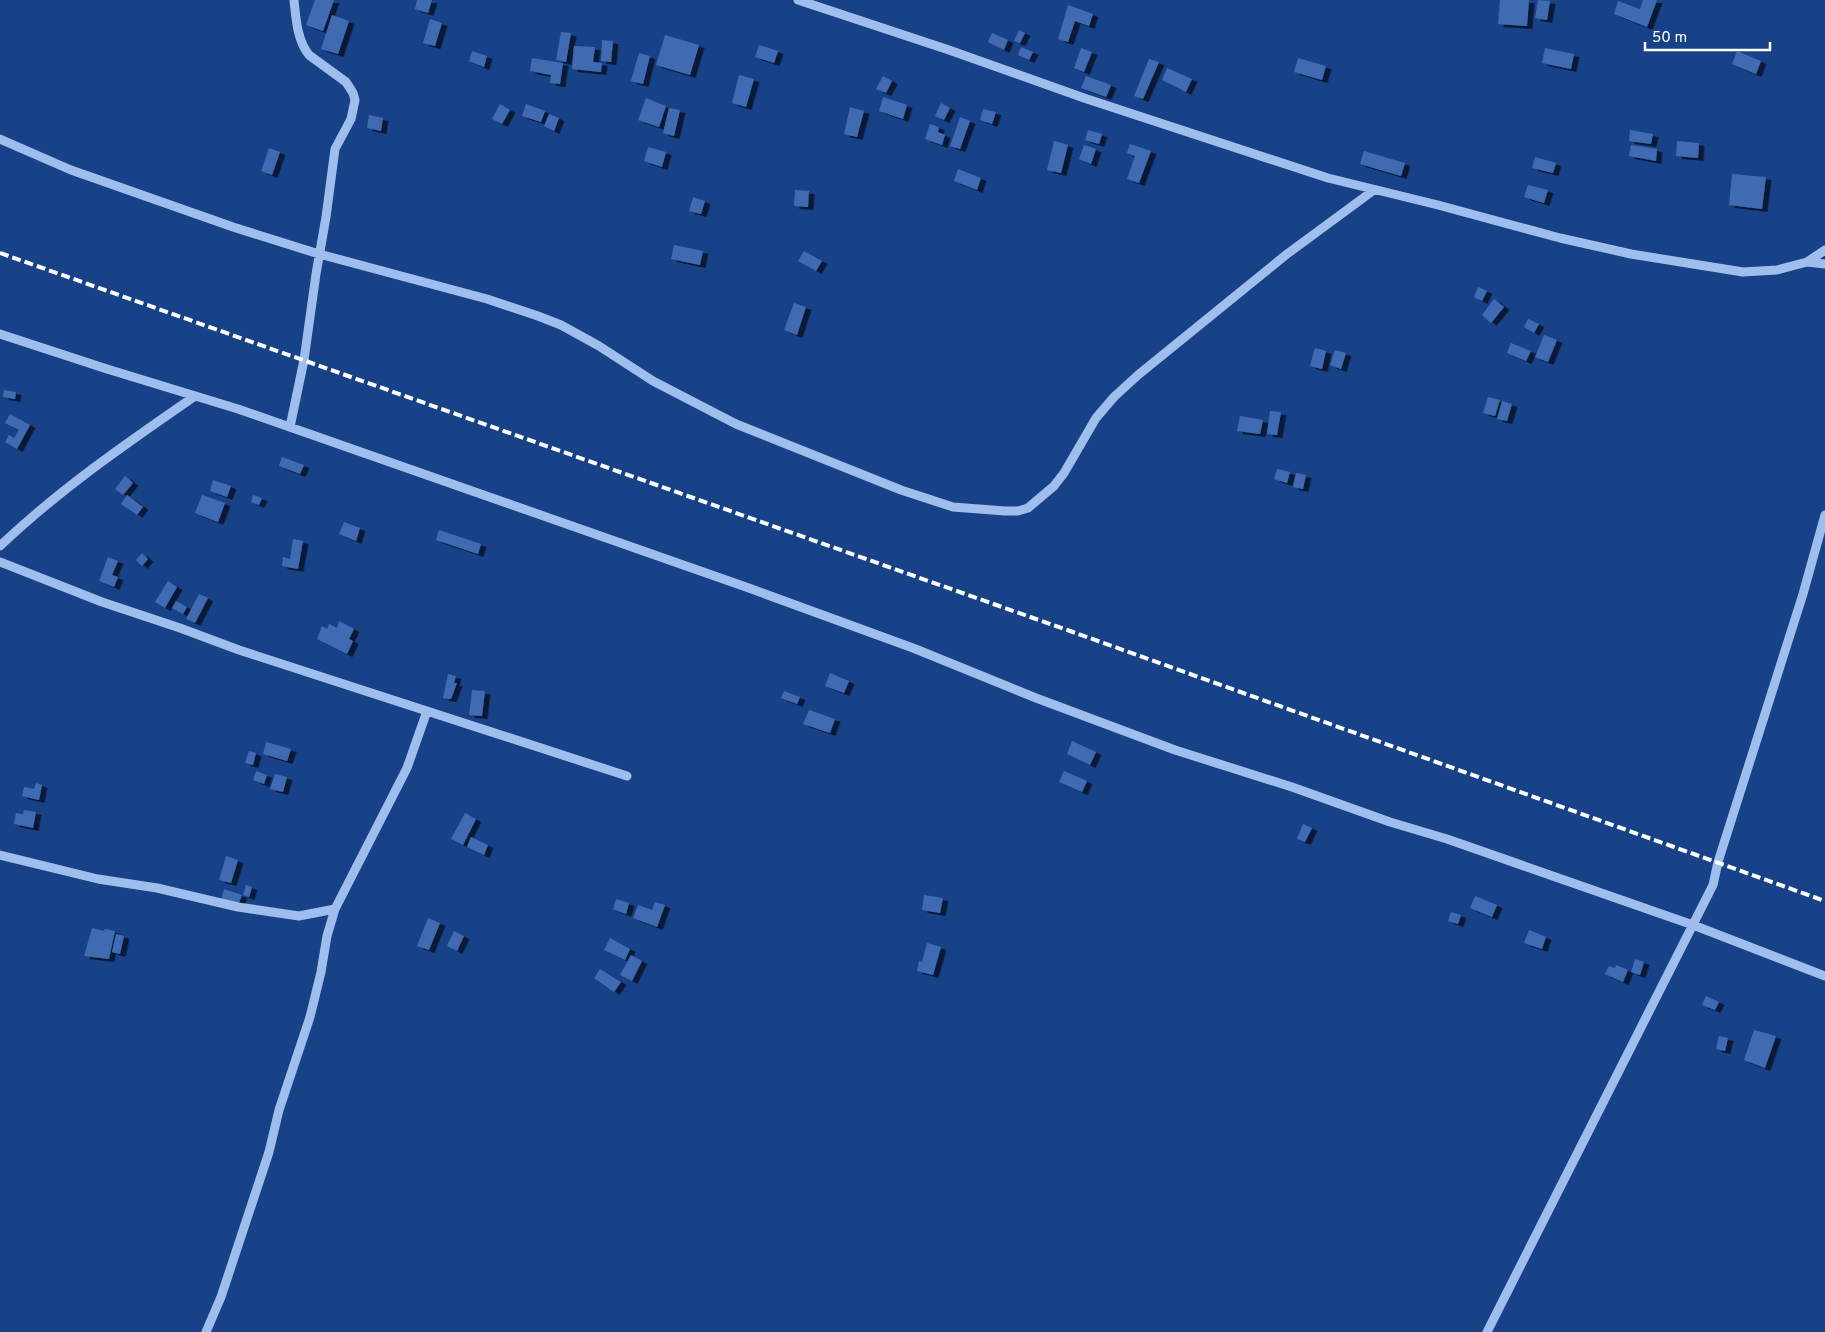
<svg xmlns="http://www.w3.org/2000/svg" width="1825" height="1332" font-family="Overpass,sans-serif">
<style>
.building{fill:#406bb2;filter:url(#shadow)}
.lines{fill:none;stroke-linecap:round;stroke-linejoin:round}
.minor{stroke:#9fbeed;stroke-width:9}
.rail{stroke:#fff;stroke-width:4;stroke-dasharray:9 4;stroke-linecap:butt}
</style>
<defs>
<filter id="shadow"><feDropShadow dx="5.5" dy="3" stdDeviation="0" flood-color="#0009"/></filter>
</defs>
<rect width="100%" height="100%" fill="#184288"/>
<path class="building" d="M315,0H334L323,31L306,25Z
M417,0H432L428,13L415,9Z
M1500,0H1529L1527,26L1498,24Z
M1538,0L1550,1L1547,20L1535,18Z
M1643,0H1657L1647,27L1614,14L1618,1L1640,9Z
M1068,5L1093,14L1089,26L1075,21L1068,42L1058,39Z
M332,15L349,21L338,54L321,49Z
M430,19L442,23L435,46L423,43Z
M1019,30L1025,33L1020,43L1014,41Z
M561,32L571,33L566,62L556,60Z
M992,33L1008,40L1004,50L988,42Z
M665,35L699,45L690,75L656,65Z
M602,40L613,41L611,62L601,61Z
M759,45L778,51L774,63L755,57Z
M574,46L595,47L593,62L602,63L601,72L572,69Z
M1021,47L1033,52L1029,60L1018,55Z
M1081,48L1092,52L1084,72L1074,68Z
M1545,48L1574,54L1571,69L1542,63Z
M472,51L487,56L484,67L469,61Z
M1737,51L1761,61L1756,74L1732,64Z
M639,53L650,56L643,84L631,81Z
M532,58L563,63L560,84L550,83L551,75L530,71Z
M1298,58L1326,66L1322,80L1294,72Z
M1149,59L1159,62L1143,99L1134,96Z
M1167,68L1192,79L1186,92L1162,80Z
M739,75L754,79L746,107L732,103Z
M883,76L892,81L886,93L876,89Z
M1086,76L1111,85L1106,97L1081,88Z
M883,97L907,105L903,119L879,111Z
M646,98L666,106L659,127L638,120Z
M941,103L950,108L944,120L935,116Z
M500,104L510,110L502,124L492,119Z
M526,104L545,111L541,122L522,116Z
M850,107L864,111L857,137L844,134Z
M669,108L680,110L674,136L663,133Z
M983,109L996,112L992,124L980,120Z
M549,114L559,118L554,131L544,126Z
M369,115L383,118L381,131L367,128Z
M960,117L970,121L960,149L950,146Z
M930,124L939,127L938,132L945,135L942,145L925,139Z
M1088,130L1102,134L1099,144L1085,140Z
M1630,130L1653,134L1651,144L1629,141Z
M1054,141L1068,145L1061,173L1047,170Z
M1677,141L1699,143L1698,158L1676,156Z
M1130,144L1151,151L1139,183L1127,179L1135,156L1127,153Z
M1084,145L1096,149L1091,164L1079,159Z
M1631,145L1657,149L1656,161L1629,156Z
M648,147L666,152L662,167L644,161Z
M269,148L280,152L272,175L261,171Z
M1364,151L1405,163L1401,176L1360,164Z
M1535,157L1556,163L1553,173L1532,168Z
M958,169L981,178L977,190L954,181Z
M1732,174L1766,177L1762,209L1729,205Z
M1528,185L1548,190L1544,203L1524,197Z
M795,190L809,191L808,207L794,206Z
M693,197L705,201L701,214L689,211Z
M674,245L703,251L700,265L671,259Z
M804,251L822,261L816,271L798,261Z
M1478,287L1487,291L1482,301L1474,297Z
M1494,299L1504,307L1491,323L1482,315Z
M794,303L806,307L797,335L784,330Z
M1528,319L1539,324L1534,333L1524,327Z
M1544,335L1557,340L1548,362L1535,357Z
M1511,343L1531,351L1526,361L1507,353Z
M1315,348L1326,351L1322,369L1310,366Z
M1335,350L1346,353L1341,369L1330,365Z
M4,390L16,392L15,399L3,397Z
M1488,397L1500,400L1495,416L1483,413Z
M1502,401L1512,404L1507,421L1497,419Z
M1270,411L1281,412L1277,435L1267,434Z
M10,414L30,425L17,449L5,442L9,435L14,438L19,430L5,423Z
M1240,416L1263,420L1260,434L1237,431Z
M282,457L304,465L300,474L279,466Z
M1277,469L1290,472L1287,483L1274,479Z
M1296,473L1306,475L1303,489L1293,487Z
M125,476L133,483L123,495L115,489Z
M213,480L231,486L227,497L210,491Z
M127,495L143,507L137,515L121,504Z
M202,495L225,503L218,522L195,513Z
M253,495L262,498L259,505L251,502Z
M344,522L360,528L356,541L339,534Z
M439,530L481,544L478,554L436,540Z
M293,539L303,541L298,569L282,566L283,557L290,559Z
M142,553L148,559L142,566L136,560Z
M108,557L118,561L112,575L118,577L114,587L99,581Z
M168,581L177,587L165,608L155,602Z
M199,594L208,598L195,623L186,619Z
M176,601L187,607L183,614L172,608Z
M339,621L354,629L349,639L353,641L347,654L317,639L322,626L327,629L329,624L337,628Z
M830,673L849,681L844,693L825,686Z
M448,674L456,676L454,683H457L451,699L443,698Z
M472,690L485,691L482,716L469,715Z
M784,691L800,697L797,704L781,698Z
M809,710L835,719L830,733L803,724Z
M1072,741L1096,752L1090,765L1067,754Z
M266,742L291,749L287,761L263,754Z
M249,751L256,753L253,765L245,763Z
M256,771L267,775L264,784L253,780Z
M1064,771L1087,781L1082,792L1059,782Z
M275,774L287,777L283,792L270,789Z
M36,783L42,785L39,800L22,796L24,787L34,789Z
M24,810L36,812L33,828L14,824L16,813L23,814Z
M465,813L476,819L463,845L451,839Z
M1303,824L1312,828L1305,842L1297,839Z
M471,837L488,845L484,855L467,847Z
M226,856L238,860L231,883L219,880Z
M246,885L252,887L249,897L243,895Z
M224,889L242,895L238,906L221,901Z
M924,895L943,898L940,913L922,910Z
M1475,896L1497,905L1492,917L1470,908Z
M616,899L629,903L626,914L613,909Z
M655,902L665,905L657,927L633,918L638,905L652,910Z
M1451,912L1461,915L1458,924L1448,921Z
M428,918L440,923L429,950L417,946Z
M92,928L104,931L105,929L115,931L109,959L84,956Z
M1529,930L1546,937L1542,949L1524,943Z
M454,931L464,936L457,951L447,946Z
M116,934L124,936L120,954L112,952Z
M610,938L630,949L625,960L604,950Z
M927,943L941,947L933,975L917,971L919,961L922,962Z
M631,955L642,961L632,981L620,975Z
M1635,959L1644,962L1640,975L1631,972Z
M1616,965L1628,970L1623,982L1605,974L1609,966L1615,968Z
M600,969L621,982L614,992L594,978Z
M1706,996L1719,1002L1715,1010L1702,1005Z
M1754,1030L1776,1036L1765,1068L1744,1060Z
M1719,1036L1728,1038L1725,1051L1716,1049Z"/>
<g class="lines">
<path class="minor" d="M798,0L949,50L1084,98L1328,178L1438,205L1560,238L1631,254L1743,272L1777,270L1807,262L1825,250
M0,139L71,170L233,227L319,254L487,299L538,316L561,325L599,346L653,381L736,424L901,490L953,507L1005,511H1018L1028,508L1054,486L1064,473L1096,418L1114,397L1138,375L1287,254L1374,190
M1807,262L1825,264
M0,334L107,369L238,409L746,587L913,648L1036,698L1175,750L1292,787L1390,822L1447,839L1693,925L1825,976
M290,427L304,360L316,274L326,217L335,149L351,119L355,100L353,93L346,82L309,55C297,40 296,19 294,0
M0,546C60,489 127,443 195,396
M0,562L102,602L180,628L239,650L627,776
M0,855L98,879L157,888L238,907L299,916L335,909
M206,1332L221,1297L269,1152L279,1110L310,1017L321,972L327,936L335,909L407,768L427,711
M1487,1332L1713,885L1718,862L1803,594L1825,515"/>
<path class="rail" d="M0,253L1070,631L1825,901"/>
</g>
<path d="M1645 42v8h125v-8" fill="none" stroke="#ffffff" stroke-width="2.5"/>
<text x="1652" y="42" font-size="15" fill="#ffffff" stroke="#184288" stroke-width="4" paint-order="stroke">50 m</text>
</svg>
